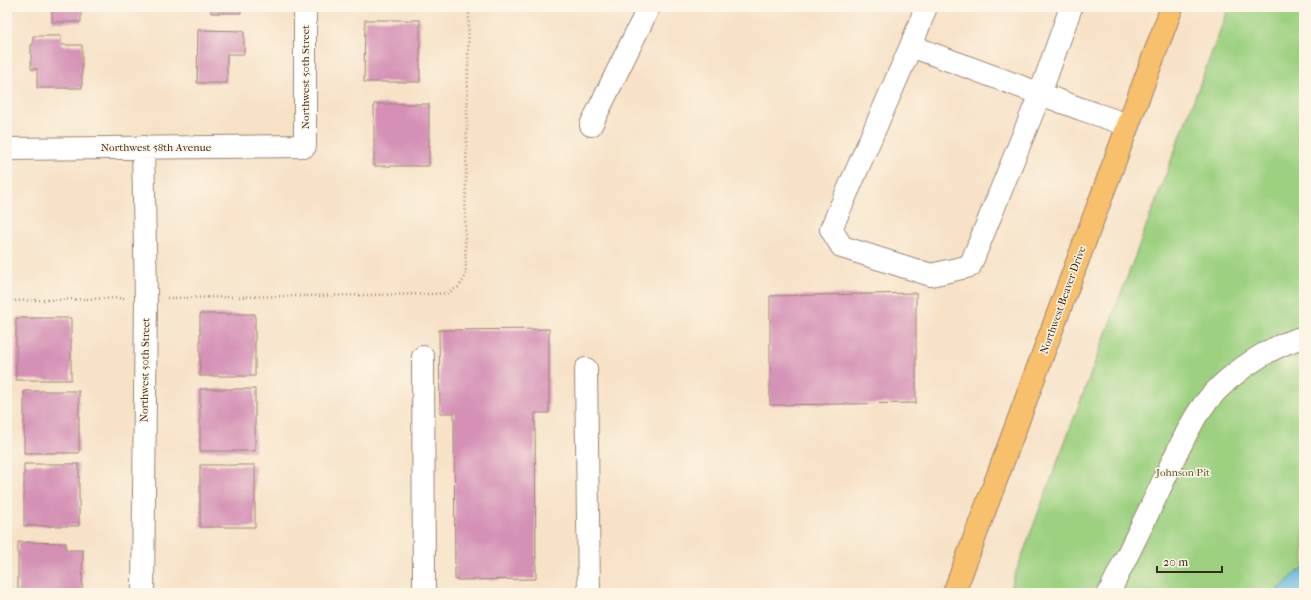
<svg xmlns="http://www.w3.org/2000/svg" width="1311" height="600" font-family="'IM FELL French Canon',serif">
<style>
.green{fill:#9dd181;stroke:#6c7e50}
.water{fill:#63b9e0;stroke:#4f727f}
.building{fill:#d490b5}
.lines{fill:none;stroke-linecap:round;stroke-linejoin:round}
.minor-casing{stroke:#998673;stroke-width:24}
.major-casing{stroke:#998673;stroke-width:24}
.path{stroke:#998673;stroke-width:2.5;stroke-dasharray:1 3;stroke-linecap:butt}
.minor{stroke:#fff;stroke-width:22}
.major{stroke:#f8bf6c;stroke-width:22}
.labels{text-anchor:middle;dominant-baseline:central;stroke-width:3;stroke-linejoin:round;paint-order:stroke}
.street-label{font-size:11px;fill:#3b2a1e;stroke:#fcf5e5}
.park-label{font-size:11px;fill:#545437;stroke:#fcf5e5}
</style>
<rect width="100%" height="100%" fill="#fcf5e5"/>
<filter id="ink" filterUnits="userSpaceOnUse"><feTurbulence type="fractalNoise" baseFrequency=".025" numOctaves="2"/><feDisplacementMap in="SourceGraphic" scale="8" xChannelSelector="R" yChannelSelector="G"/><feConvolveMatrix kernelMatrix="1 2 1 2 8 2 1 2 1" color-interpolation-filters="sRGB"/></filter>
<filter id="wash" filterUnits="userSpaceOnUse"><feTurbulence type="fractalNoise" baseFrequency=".012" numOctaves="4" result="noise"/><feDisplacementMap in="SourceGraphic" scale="16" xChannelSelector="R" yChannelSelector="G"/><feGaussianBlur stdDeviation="0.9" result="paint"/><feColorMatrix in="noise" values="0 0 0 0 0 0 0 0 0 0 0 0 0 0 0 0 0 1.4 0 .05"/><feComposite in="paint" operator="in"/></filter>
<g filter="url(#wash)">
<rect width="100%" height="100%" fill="#f7e2c8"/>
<path class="green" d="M1229,7H1304V593H1008Z"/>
<path class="water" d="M1304,568V593H1275L1297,572Z"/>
<g id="blocks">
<path class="building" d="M52,7H81V22H52Z
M211,7H241V13H211Z
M365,20H420V82H364Z
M198,30L244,31V54H227V83H197Z
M33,36H61V45H82V88H37V69H31V45H33Z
M374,104H429V166H374Z
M916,293V403L770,405V296Z
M200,314H255V376H200Z
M16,318H71V380H16Z
M549,329V413H535L536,579L455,580L454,413H440L439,330Z
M200,389H255V451H200Z
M24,391H79V453H24Z
M24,464H79V526H24Z
M200,465H255V527H200Z
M18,542L66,543V550H83L82,593H18Z"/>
</g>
</g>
<g filter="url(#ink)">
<use href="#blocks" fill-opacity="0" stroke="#998673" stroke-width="1"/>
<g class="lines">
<g class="minor-casing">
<path id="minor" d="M926,7L911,46L831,229L842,247L931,275L970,266L1040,94L1071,7
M911,46L1081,109L1128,125
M591,125L649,7
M143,147L146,298L143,593
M7,149L305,146V7
M423,357L424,587L425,593
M586,369L589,593
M1109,593C1125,559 1142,526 1158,492C1170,467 1182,440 1196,416C1218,381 1264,348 1304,337"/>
</g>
<g class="major-casing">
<path id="major" d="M954,593L1172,7"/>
</g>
<path class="path" d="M167,298L433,294L447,293L459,287L466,275L465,235L469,7
M7,301L124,298"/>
<use href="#minor" class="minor"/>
<use href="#major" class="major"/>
</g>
</g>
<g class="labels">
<g class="street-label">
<text transform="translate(305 77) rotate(-90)">Northwest 50th Street</text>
<text x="156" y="147">Northwest 58th Avenue</text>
<text transform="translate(1063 300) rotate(-70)">Northwest Beaver Drive</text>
<text transform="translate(145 370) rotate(-89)">Northwest 50th Street</text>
</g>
<g class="park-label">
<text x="1183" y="472">Johnson Pit</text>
</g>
</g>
<rect width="1311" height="600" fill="none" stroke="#fcf5e5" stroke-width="24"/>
<path d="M1157 566v6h65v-6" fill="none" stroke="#3b2a1e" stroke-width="2"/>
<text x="1163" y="566" font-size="12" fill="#3b2a1e" stroke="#fcf5e5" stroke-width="3" paint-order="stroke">20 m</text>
</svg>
